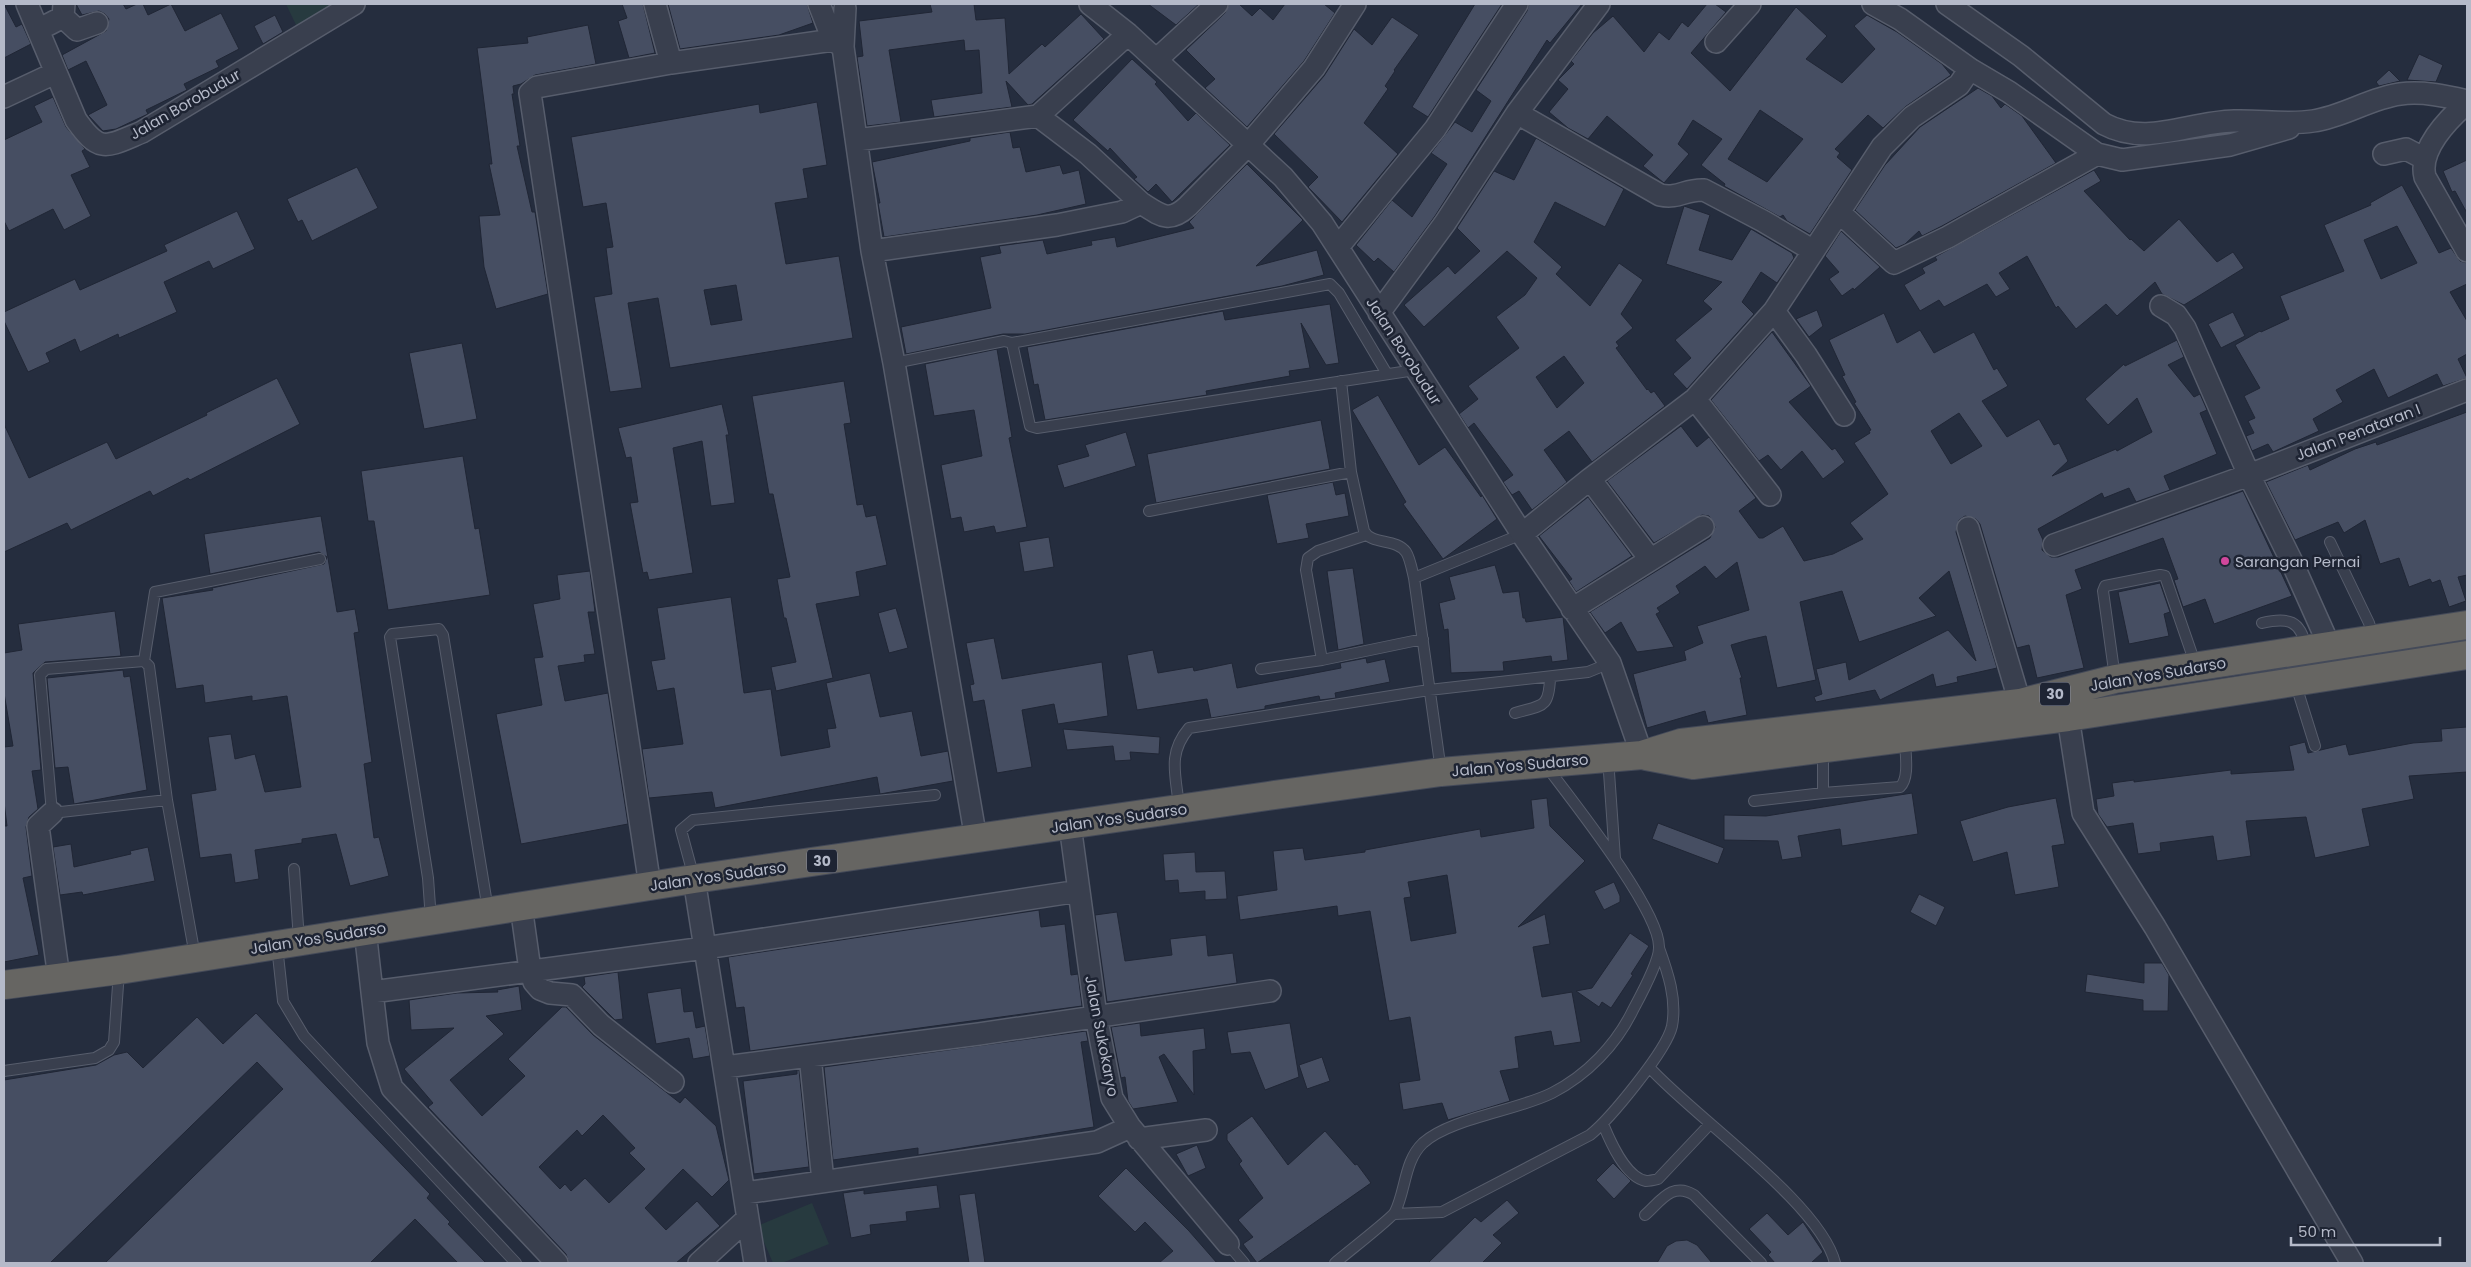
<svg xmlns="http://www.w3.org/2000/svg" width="2471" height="1267" font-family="Poppins,sans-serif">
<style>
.green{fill:#273a3f}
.building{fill:#464e62;stroke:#202635;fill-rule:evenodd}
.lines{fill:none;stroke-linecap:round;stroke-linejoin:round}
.service-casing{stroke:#575d6c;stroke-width:12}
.minor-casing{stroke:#575d6c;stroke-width:24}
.trunk-casing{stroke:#444a59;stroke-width:30}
.service{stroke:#393f4e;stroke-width:10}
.minor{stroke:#393f4e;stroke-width:21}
.trunk{stroke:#666562;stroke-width:28}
.hotel-dot{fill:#d1479c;stroke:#1e2433;stroke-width:2}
.labels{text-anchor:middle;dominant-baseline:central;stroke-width:5;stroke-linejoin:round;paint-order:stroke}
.shield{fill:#1e2433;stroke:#888d9c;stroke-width:1}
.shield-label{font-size:14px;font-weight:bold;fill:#b5bac9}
.street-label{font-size:15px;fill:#b5bac9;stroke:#1e2433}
.poi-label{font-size:15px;fill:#b5bac9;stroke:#1e2433;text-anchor:start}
</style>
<rect width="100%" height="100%" fill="#252d3e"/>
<path class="green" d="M286,4H336L297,27Z
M812,1203L829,1244L782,1263H773L757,1226Z"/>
<path class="building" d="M4,4L16,27L22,24L31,44L4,58Z
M76,4H123L126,9L137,4H143L148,15L171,4L185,31L221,13L239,49L216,61L219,67L184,84L187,90L146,110L148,114L116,129L103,131L88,115L107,105L86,61L68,70L62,55L106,31L109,19L105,14L99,11L82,15Z
M622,4H643L655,53L629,58L618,21L627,18Z
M668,4H807L813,23L779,35L680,49Z
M930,4H974L976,20L1005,18L1009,74L1042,44L1045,47L1081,14L1104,39L1032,104L1028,105L1006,81L1012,107L934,117L931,100L982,93L979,50L965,51L964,40L889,50L901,122L867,126L857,57L863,56L859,21L932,12Z
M1148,4H1199L1176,25Z
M1229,4H1239L1252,16L1260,8L1273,20L1285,4H1324L1335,13L1304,61L1247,127L1205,88L1215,79L1186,50L1225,13Z
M1475,4H1502L1428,117L1412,107Z
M1529,4H1582L1550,43L1547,40L1435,216L1394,272L1378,258L1374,262L1356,245L1392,200L1412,217L1447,164L1431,153L1455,122L1472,132L1491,101L1476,90L1527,11Z
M1707,4H1715L1726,12L1691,53L1730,91L1796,7L1827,36L1806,59L1842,83L1875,49L1854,26L1867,15L1897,32L1942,64L1951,75L1905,107L1883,128L1868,115L1835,149L1840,153L1837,157L1852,170L1810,234L1787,221L1783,215L1780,217L1724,186L1725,184L1701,165L1722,139L1693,120L1678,144L1689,154L1664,183L1643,166L1653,155L1607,116L1588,139L1568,128L1549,112L1568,89L1558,80L1574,64L1571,61L1593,33L1613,16L1644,52L1659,32L1669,40L1682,22L1688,27ZM1760,110L1803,139L1767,182L1728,159Z
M275,15L283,32L263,44L254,26Z
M1392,17L1419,35L1394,70L1395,71L1385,86L1388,89L1364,123L1398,154L1342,222L1308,187L1318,177L1274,134L1324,76L1354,29L1372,45Z
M588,25L596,64L535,75L521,84L513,86L514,94H512L520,146H517L532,212H535L548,294L496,309L484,267L479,216L500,215L489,164H492L477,48L528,43L527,37Z
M2419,54L2443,65L2436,82L2407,80Z
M1132,59L1157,82L1155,84L1188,121L1196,113L1230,145L1172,202L1156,184L1148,192L1134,179L1137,177L1110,148L1108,151L1073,120Z
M2389,70L2400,81L2379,86L2376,82Z
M1978,88L1992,96L2001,108L2005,104L2022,116L2056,163L1942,226L1922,236L1919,231L1905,244L1896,248L1855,210L1885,165L1920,127Z
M53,97L66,127L85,149L82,151L90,167L71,175L91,216L64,230L53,209L9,231L4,221V140L42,122L34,106Z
M817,102L827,165L803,169L808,198L775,203L786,264L839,256L853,338L670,368L658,298L628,303L642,388L610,392L594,297L612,294L606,248L613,247L606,203L583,207L571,137L759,104L760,113ZM736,285L742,320L711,325L704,290Z
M1010,132L1013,148L1020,147L1026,172L1060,165L1063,174L1079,170L1086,204L1037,215L884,237L878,203H880L872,162L970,141V138Z
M1536,138L1624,189L1605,227L1555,202L1534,242L1562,267L1556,274L1590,306L1619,263L1643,280L1621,314L1633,328L1616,342L1619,346L1616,348L1647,390L1648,389L1651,393L1654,391L1665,406L1592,462L1569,431L1544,450L1567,482L1532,510L1519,491L1512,495L1503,482L1513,475L1474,423L1468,428L1459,414L1478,399L1468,386L1519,348L1496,317L1525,295L1537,278L1507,251L1424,327L1404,305L1448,266L1455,274L1480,251L1457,228L1494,171L1514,180ZM1564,356L1584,383L1557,408L1536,377Z
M2467,160V213L2455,191L2452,192L2443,171Z
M1247,164L1303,220L1256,266L1317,250L1324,275L1282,286L1025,334H1003L906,354L901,327L991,308L980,257L1001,253L999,246L1043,240L1047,254L1092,245L1091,241L1115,237L1117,247L1194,228L1189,222Z
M357,167L378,208L312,241L302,220L298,222L287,199Z
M2094,170L2101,181L2084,191L2130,240L2131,239L2144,251L2179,219L2217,262L2233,252L2244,268L2184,305L2162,294L2155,282L2117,316L2106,304L2076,329L2058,306L2056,308L2027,256L1999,273L2010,289L1996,297L1987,284L1944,307L1939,300L1920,311L1904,285L1925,273L1922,268L1937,260L1935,257Z
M2402,185L2439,253L2451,248L2460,261L2467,263V284L2450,292L2467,321V354L2458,359L2467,378L2443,386L2437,374L2388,398L2374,369L2336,390L2343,402L2313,419L2319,431L2273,452L2268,444L2252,451L2246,436L2254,433L2248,421L2255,418L2244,396L2260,388L2235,345L2260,331L2261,332L2289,319L2280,296L2344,271L2324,225L2371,205L2370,203ZM2397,226L2417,263L2381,279L2364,240Z
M1684,206L1710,215L1699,250L1732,260L1751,229L1792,253L1794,258L1777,283L1761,272L1742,302L1754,314L1687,389L1673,374L1691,358L1675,340L1712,309L1703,301L1722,282L1666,264Z
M237,211L255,249L213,269L209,261L164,282L177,312L119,338L118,334L80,352L75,339L46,353L50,362L28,372L4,321V312L75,279L80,290L167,251L164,245Z
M1841,231L1880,267L1854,290L1853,288L1842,296L1829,279L1839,272L1825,256Z
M1330,304L1339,363L1326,365L1301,323L1310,368L1289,371L1290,376L1206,391L1207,395L1045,420L1038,384L1034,385L1027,347L1223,311L1225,320Z
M1817,310L1823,326L1809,337L1796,319Z
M2233,312L2245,336L2221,348L2208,324Z
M1884,313L1897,343L1920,330L1934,353L1974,332L1994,370L1997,368L2008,386L1982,401L2007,437L2039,419L2054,445L2059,443L2068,461L2052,476L2116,449L2117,451L2152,432L2137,398L2108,425L2085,399L2124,364L2125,366L2177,340L2184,357L2168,365L2194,397L2200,394L2207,410L2200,413L2217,454L2164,476L2170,490L2136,502L2129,488L2104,498L2102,493L2038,529L2043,540L2042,550L2051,557H2058L2243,491L2292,596L2214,624L2205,599L2183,607L2174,580L2178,579L2163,538L2075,570L2082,589L2066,595L2084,668L2037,678L2029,645L2017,648L1980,524L1976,519L1965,516L1959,520L1956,532L1997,668L1957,677L1958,682L1936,687L1933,674L1880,700L1875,690L1816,702L1814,697L1822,694L1816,669L1846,662L1849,680L1948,630L1976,661L1949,571L1919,598L1936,616L1859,642L1842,591L1800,602L1816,680L1777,688L1766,636L1748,640L1731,645L1742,678H1740L1747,715L1708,723L1705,711L1647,728L1633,674L1686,660L1684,651L1703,643L1697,626L1749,610L1737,562L1716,579L1705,566L1676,586L1680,593L1657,608L1660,612L1656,614L1674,647L1637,652L1621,622L1605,633L1590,612L1710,538L1715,527L1709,516L1702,515L1654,543L1607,481L1681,426L1697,447L1709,437L1756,498L1739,511L1759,538H1763L1783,526L1804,561L1833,554L1863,539L1850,523L1888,494L1854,443L1870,433L1869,431L1871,430L1854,403L1856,402L1842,376L1845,375L1829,340ZM1959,413L1982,446L1951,464L1931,431Z
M1772,332L1811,386L1789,402L1832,450L1835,448L1845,462L1823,479L1802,451L1781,470L1768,455L1759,461L1711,400Z
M462,343L477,419L424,429L409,353Z
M997,349L1012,437L1009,438L1027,527L996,533L994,526L964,532L961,517L951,519L941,465L982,456L974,410L934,416L925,364Z
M277,378L300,424L190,480L188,478L153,496L150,491L71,530L67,523L4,552V424L29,478L107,442L116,459L207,415L206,413Z
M844,381L851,423L844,424L857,505L863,504L866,517L876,515L887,565L856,572L860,596L816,604L833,678L776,691L771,667L796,662L786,618H784L777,579L790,577L773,494H769L752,396Z
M1378,395L1419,465L1445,447L1481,497L1482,495L1497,519L1443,559L1403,504L1406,502L1352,410Z
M722,404L729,435H726L735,503L711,506L702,441L673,448L693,573L649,580L647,572L643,573L630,503L638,502L631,457L626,458L618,428Z
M2467,412V575L2458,577L2466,601L2449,607L2440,580L2432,583L2430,579L2409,587L2399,558L2380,564L2365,520L2344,533L2338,522L2295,540L2266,482L2308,465L2310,470L2355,449L2376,442L2377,445Z
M1321,420L1330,469L1156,503L1147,454Z
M1126,432L1136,466L1064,488L1057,465L1089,456L1085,445Z
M463,456L475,529L479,528L490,595L388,610L374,521H368L361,471Z
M1333,482L1336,495L1345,493L1349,516L1306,524L1309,538L1277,544L1267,495Z
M1588,497L1632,556L1576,592L1569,581L1572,579L1539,536Z
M321,516L337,612L355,609L359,632L354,633L372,762L364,764L374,838L379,837L389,876L350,886L336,834L302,839V843L255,850L259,879L235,883L231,854L200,858L191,794L216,790L208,737L231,734L235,759L255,754L265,792L301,787L287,696L252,701V696L205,703L203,685L176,689L162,598L213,590L212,588L324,564L327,557L319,552L210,574L204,534Z
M1049,537L1054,567L1024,572L1019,542Z
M1495,565L1503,593L1519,591L1523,618H1525L1526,622L1563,617L1568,660L1552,662L1551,656L1503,662L1504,671L1451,673L1448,629L1444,630L1439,603L1455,599L1449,577Z
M1353,568L1364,644L1338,650L1327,571Z
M590,571L595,612H588L595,654L584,655L585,662L558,666L565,701L608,693L628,824L521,844L496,714L542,705L534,658L543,657L533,604L560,599L557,575Z
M2160,583L2170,612L2164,614L2169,636L2129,644L2118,592Z
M731,597L744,693L771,689L781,756L830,747L827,729L836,728L826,683L870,673L880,717L912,711L921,756L948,751L953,781L880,794L877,777L715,808L712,792L649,798L642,749L683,744L674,688L657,691L651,661L665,659L657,608Z
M896,608L908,648L889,653L878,613Z
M115,611L121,656L45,662L33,673L41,770L32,771L38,809L29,817L26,827L32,876L23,878L39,955L4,962V826H7L4,802V747L13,746L4,693V653L22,650L18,624Z
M994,638L1002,679L1102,662L1108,716L1058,724L1054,704L1022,710L1032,767L997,773L984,700L973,702L970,685L974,684L966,643Z
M1153,650L1158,673L1193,667L1194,671L1232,663L1237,688L1341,668L1340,663L1366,658L1367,663L1385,659L1390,682L1335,693L1336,698L1320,700L1319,696L1265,706V709L1211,718L1207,699L1137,710L1127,655Z
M123,670L124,677L130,676L147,790L74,804L68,767L55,768L47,678Z
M2467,727V772L2409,776L2414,799L2362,809L2370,846L2315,858L2306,817L2246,821L2251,856L2217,861L2213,836L2160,843L2161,851L2138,854L2133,823L2107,827L2098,814L2096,799L2114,796L2112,783L2134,780V782L2231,770V774L2294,770L2289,746L2305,742L2308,753L2346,744L2349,755L2413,743L2442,741L2441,729Z
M1063,729L1160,737L1159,754L1130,752L1131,760L1115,761L1113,746L1067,750Z
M1912,793L1918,834L1842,846L1840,829L1798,836L1802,857L1782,860L1778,841L1724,840V815L1766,816Z
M1547,798L1550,826L1585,861L1518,927L1545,914L1550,944L1533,947L1542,997L1572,992L1581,1042L1554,1046L1551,1031L1515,1037L1519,1068L1500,1071L1510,1101L1448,1120L1442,1103L1403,1110L1399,1083L1420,1080L1410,1017L1389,1021L1370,911L1338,916L1337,906L1240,920L1237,896L1277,890L1273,851L1303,848L1305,860L1365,852V850L1480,829L1481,837L1534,828L1531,800ZM1447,875L1456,933L1411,941L1404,898L1411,897L1408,882Z
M2056,798L2065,844L2052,846L2059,887L2015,895L2007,852L1973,862L1960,821L2008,807Z
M1658,823L1724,848L1718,864L1652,839Z
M71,844L74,867L131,854L130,851L148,847L155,881L83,895L82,892L60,895L53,847Z
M1195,852L1196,872L1225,871L1227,899L1205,900V891L1179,893L1178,880L1165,881L1163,854Z
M1614,882L1620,896V902L1604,910L1594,891Z
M1919,894L1945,907L1936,926L1910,912Z
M1039,910L1041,927L1065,924L1071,975L1078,974L1082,1006L750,1051L744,1007L736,1008L728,957Z
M1117,912L1125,961L1172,955L1170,939L1206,935L1208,956L1233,953L1237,983L1107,1002L1095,915Z
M1630,933L1649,946L1631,974L1633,975L1611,1008L1602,1002L1599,1007L1576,991L1592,988Z
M2144,963H2162L2169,975L2168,1011H2143V1000L2085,992L2087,974L2144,983Z
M618,972L623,1019L615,1020L582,987L585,984L584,977Z
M519,986L522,1010L486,1016L504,1034L450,1080L482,1116L525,1076L508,1059L562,1007H566L593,1035L680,1103L685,1097L716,1126L729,1180L712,1197L683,1169L645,1208L666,1230L697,1201L720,1226L676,1263H569L566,1254L428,1107L433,1103L404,1069L454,1028L411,1030L409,1000L457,993L498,992L497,990ZM603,1115L635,1148L629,1153L645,1169L609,1203L585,1178L571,1191L565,1184L560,1189L539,1167L577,1130L582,1136Z
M681,988L684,1012L693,1011L696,1028L705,1026L710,1056L693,1059L689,1038L656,1044L647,993Z
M256,1013L430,1194L427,1198L450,1222L448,1224L486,1263H458L415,1219L370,1263H105L283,1089L257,1062L50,1263H4V1080L96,1065L114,1055L127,1052L143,1068L197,1017L223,1044Z
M1140,1023L1141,1036L1204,1028L1206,1049L1193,1051L1194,1095L1164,1054L1159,1057L1178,1102L1133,1109L1128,1101L1125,1077L1121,1078L1111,1027Z
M1290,1023L1299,1077L1265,1090L1250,1052L1231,1054L1227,1032Z
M1086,1031L1088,1041L1081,1042L1094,1127L918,1155V1148L833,1160L824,1067Z
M1322,1057L1330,1081L1307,1089L1299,1065Z
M797,1070H799L809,1167L754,1174L743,1081L797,1074Z
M1252,1116L1288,1165L1325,1131L1355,1165L1357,1164L1371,1183L1257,1263L1243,1244L1253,1237L1238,1220L1263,1198L1239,1164L1242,1161L1227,1140V1134Z
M1197,1145L1206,1168L1188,1176L1176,1154Z
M1613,1163L1631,1181L1614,1199L1596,1180Z
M1126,1168L1189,1231L1217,1263H1159L1173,1251L1145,1222L1135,1232L1098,1196Z
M937,1185L940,1208L906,1212L907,1221L870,1225L871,1234L851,1238L843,1193L864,1190V1194Z
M975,1193L985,1263H969L959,1195Z
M1507,1200L1519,1213L1493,1235L1502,1243L1482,1263H1428L1475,1217L1481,1222Z
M1767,1213L1788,1235L1803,1222L1823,1252L1811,1263H1775L1768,1255L1771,1252L1749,1229Z
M1687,1240L1697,1245L1712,1263H1657L1667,1246L1676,1241Z"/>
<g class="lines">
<g class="service-casing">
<path id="service" d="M1012,343L1330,284L1339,293L1387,374
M894,363L1004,341L1012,343L1030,426L1037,428L1415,370
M1341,381L1351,472L1364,531C1371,545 1396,538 1406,552C1410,558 1412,570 1414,578L1441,771
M1149,511L1351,472
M2330,542L2369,623L2374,639
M1414,578L1522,534
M2262,623C2288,617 2301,620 2306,648
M1322,660L1306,570L1308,558L1318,551L1366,535
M144,661L155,592L320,559
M1261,669L1322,660L1423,639
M2115,678L2103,591L2105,586L2160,575L2165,576L2196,666
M2295,682L2315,746
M1515,713C1542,705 1549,709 1550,678
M1608,758L1615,858
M1823,793L1900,787C1910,778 1905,752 1905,739
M167,800L52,813L40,675L46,669L144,661L149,666L167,800L195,956
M1754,801L1823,793V749
M1179,807C1176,775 1167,754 1189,728L1429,690L1588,672L1610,663
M294,869L299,940
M694,878L681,830L693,820L935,795
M431,920L428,878L390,637L392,634L439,629L443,635L488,910
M277,946L283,1001L304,1036L516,1263
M1649,1067C1693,1116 1821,1204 1835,1263
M4,1071L95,1058L109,1050L114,1042L119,971
M1603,1124C1610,1141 1625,1177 1646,1181C1649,1181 1654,1180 1658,1179L1710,1124
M1394,1214L1442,1212L1590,1135C1610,1119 1667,1050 1672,1026C1677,999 1668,973 1659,948
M1645,1215C1660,1202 1672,1181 1694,1195L1761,1263
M1228,1244L1244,1263
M1335,1263C1344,1255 1392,1218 1395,1212C1406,1190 1404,1161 1423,1143C1451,1118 1516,1111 1552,1093C1587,1075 1616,1045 1633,1010C1640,997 1659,962 1659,948C1661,912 1571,799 1547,767"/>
</g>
<g class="minor-casing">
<path id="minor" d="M27,4L76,120C100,154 106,147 142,132L354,4
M655,4L671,63
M819,4L833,40
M1090,4L1128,34L1283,177L1322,223L1522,534L1610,663L1642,755
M1873,4L1900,19L1970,69L2009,92L2097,154L2122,160L2230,145L2289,128
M1947,4L2021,56L2104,124C2147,147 2188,122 2234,121C2260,120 2287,125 2313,121C2343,117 2370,98 2400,94C2423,91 2445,96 2467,101
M63,17L77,30L97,23
M38,30L63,17L64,4
M1716,42L1750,4
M843,47L845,8
M1156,60L1217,4
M4,97L55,73
M2467,103C2448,119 2418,150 2425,177L2467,251
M1517,113L1660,195C1679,199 1685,189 1704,190L1763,221L1812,250
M1038,116L1128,34
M857,140L1038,116L1088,154L1141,203L1122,212L1057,225L872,251
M2384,154L2406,149L2425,159
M1141,203C1160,215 1169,224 1188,206L1249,144L1314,68L1355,4
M1839,212L1894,263L1948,237L2097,154
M1338,247L1435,129L1517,4
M2161,306L2176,315L2185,328L2249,475L2291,560L2329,645
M1774,311L1806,355L1844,415
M1379,313L1445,223L1517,113L1599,4
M1695,399L1770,495
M1590,479L1650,559
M1968,528L2020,703
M1522,534L1590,479L1695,399L1774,311L1882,147L1912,117L1959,85L1970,69
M2054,545L2249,475L2467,390
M1572,609L1703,527
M2068,717L2083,813L2155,927L2352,1263
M52,813L38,826L59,978
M1070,825L1096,1016L1112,1098L1130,1127L1228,1244
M694,879L755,1263
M650,886L530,93L537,87L671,63L833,40L843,47L872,251L894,363L976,839
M521,906L530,970L534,982L540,989L550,993L572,995L601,1025L673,1082
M365,930L372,992
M810,1056L823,1181
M725,1067L979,1034L1270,991
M1139,1139L1206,1130
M745,1193L1097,1142L1130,1127
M557,1263L392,1088L378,1043L372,992L705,948L1079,891
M699,1263L747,1219"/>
</g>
<g class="trunk-casing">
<path id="trunk" d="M1646,756L1693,765L2068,717L2467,655
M4,985L119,970L694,879L1268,796L1441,772L1642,755L1681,743L2020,703L2115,679L2467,625"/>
</g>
<use href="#service" class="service"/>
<use href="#minor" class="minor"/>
<use href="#trunk" class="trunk"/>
</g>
<circle class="hotel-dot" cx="2225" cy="561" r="5"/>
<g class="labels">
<g class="shield">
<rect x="2040" y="682.5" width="30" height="23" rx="4"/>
<rect x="807" y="849.5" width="30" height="23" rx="4"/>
</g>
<g class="shield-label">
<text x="2055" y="694">30</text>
<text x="822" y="861">30</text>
</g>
<g class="street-label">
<text transform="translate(185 104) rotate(-30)">Jalan Borobudur</text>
<text transform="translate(1404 351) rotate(57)">Jalan Borobudur</text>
<text transform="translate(2358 432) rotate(-21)">Jalan Penataran I</text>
<text transform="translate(2158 674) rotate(-10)">Jalan Yos Sudarso</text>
<text transform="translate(1520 765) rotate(-5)">Jalan Yos Sudarso</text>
<text transform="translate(1119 818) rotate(-8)">Jalan Yos Sudarso</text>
<text transform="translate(718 876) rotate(-8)">Jalan Yos Sudarso</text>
<text transform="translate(318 938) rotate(-9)">Jalan Yos Sudarso</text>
<text transform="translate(1102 1036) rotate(79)">Jalan Sukokaryo</text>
</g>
<g class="poi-label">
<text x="2235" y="561">Sarangan Pernai</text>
</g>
</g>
<rect width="2471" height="1267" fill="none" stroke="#b5bac9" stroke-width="10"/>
<path d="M2291 1237v8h149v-8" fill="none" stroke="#b5bac9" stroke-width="2.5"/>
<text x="2298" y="1237" font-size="15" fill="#b5bac9" stroke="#1e2433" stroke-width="4" paint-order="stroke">50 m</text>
</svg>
